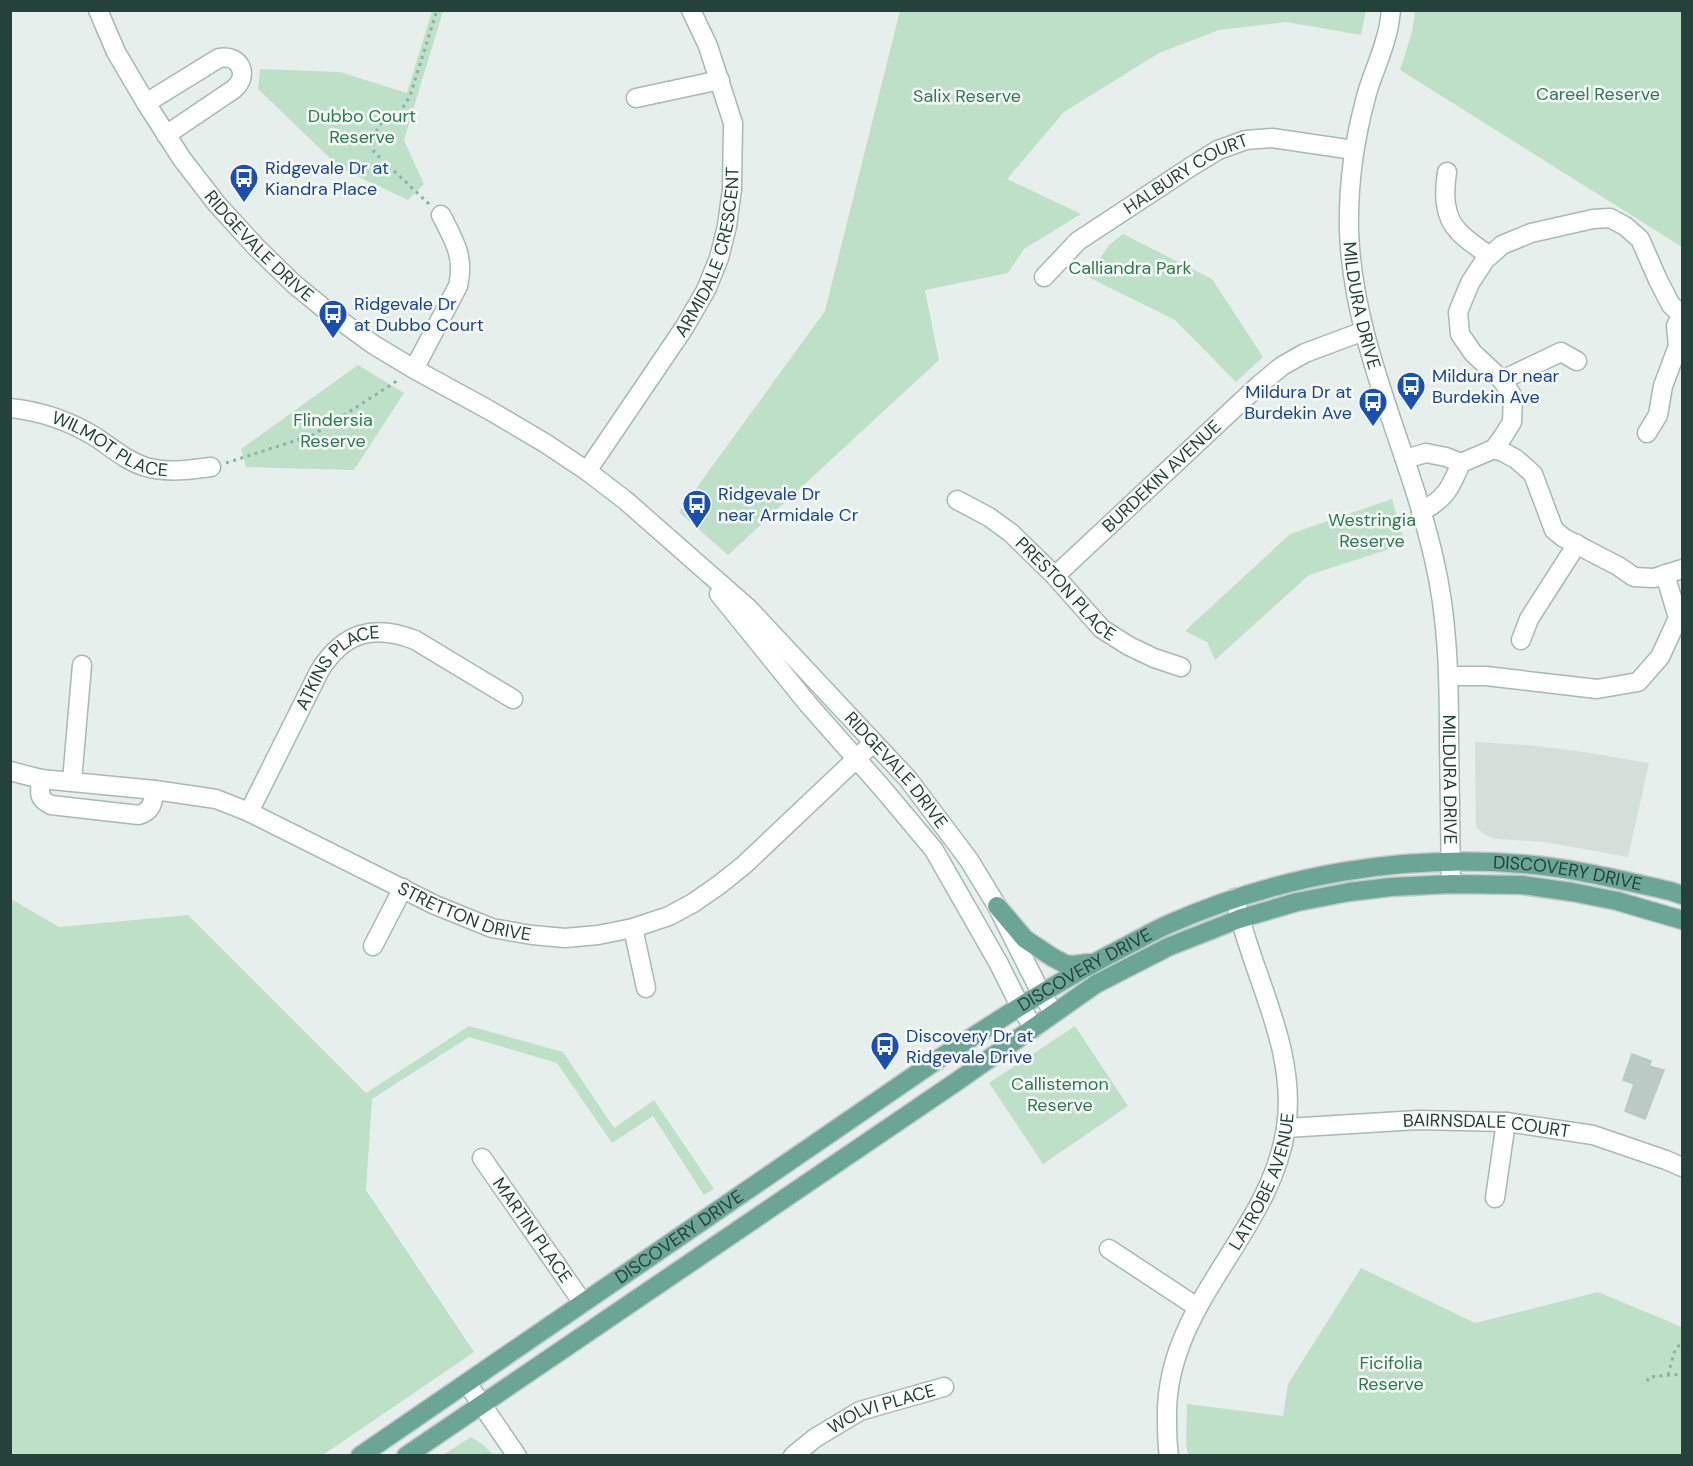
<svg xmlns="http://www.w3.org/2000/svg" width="1693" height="1466" font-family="'DM Sans',sans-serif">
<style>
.built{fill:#d4dfda}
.green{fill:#bfe0c8}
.building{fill:#bbcac4;stroke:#b8c9c2;stroke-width:1.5}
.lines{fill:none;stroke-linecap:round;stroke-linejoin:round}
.minor-casing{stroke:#a8b8b2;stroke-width:21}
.major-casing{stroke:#c2cac8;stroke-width:21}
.path{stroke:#86b3a5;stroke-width:3;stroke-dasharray:3 4.5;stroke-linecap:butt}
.minor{stroke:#fff;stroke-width:18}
.major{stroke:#6aa596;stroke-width:18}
.labels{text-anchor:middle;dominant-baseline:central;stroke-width:5;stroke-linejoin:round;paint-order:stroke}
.park-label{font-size:18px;fill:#2d7a4b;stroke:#f7fbf9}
.transit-label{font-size:18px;fill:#164399;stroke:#f7fbf9;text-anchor:start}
.street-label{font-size:18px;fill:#24423a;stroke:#f7fbf9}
</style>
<rect width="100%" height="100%" fill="#e6efeb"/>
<path class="built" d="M1475,742L1528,745L1584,752L1649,763L1628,857L1545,842L1496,839L1485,835L1476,827Z"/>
<path class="green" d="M432,11H443L404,140L424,184L408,200L340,168L258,89L260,69L340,72L407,93Z
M900,11H1366L1361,35L1286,22L1219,30L1159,53L1064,112L1007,179L1081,214L1024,249L1008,273L925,290L939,360L728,555L679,512L825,311Z
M1415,11H1682V247L1400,70L1412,32Z
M1123,234L1212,279L1263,357L1236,382L1175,320L1088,277L1109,245Z
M358,365L404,393L354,470L246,467L241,449Z
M1392,499L1405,544L1309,575L1215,660L1207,642L1185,631L1290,534Z
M11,899L59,927L188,915L366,1093L469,1026L563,1052L614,1128L654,1100L714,1189L704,1195L653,1116L612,1143L557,1063L469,1037L372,1099L366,1190L474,1352L323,1455H11Z
M1075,1026L1128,1106L1043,1164L989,1083Z
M1361,1268L1475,1323L1598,1292L1682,1327V1455H1188L1186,1444L1187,1404L1283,1416L1288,1384Z
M471,1437L482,1444L494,1455H443Z"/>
<path class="building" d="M1632,1054L1651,1061L1649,1066L1664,1070L1645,1119L1625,1111L1634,1084L1623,1080Z"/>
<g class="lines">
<g class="minor-casing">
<g id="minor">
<path id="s1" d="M98,10L116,52L146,103L182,159L216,203L256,247L294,284L327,311L374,345L414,369L489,410L545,443L587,471L625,500L748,608L908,779L969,860L997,906L1041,993L1054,1013"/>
<path id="s2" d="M1391,10C1390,19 1389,29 1386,37C1381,58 1371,77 1366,97C1354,141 1348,186 1349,231C1353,345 1409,449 1434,559C1448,618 1449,678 1449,739C1450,787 1450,835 1451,884"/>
<path d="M636,98L720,80"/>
<path d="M146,103L219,58C240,54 250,75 234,89L166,135"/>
<path d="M1447,172C1444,192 1443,216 1459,232C1467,241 1480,248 1489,256"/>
<path id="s3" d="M1044,277L1078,241L1192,166L1218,150L1246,140L1272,138L1354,150"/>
<path d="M414,369L458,286C465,257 454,240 441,215"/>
<path d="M1502,380L1561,352L1577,361"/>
<path id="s4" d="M10,408C41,411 67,420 94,436C111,447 126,461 146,467C167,473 189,470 211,467"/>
<path d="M1647,433L1658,415L1663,386L1678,346L1676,326L1682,314"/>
<path d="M1494,449L1503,452L1516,459L1533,474L1554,530L1564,538L1618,566L1634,577L1654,578L1682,569"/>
<path d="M1405,459L1426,453L1446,457L1461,463"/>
<path id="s5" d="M587,471L684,328L706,290L719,258L727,226L732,189L733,123L708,46L691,10"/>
<path id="s6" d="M957,500L989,517L1011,533L1055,576L1102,629L1129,646L1154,658L1181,667"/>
<path d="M1421,512C1446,498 1450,489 1461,463L1494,449L1502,438L1512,422L1513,397L1502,380L1473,353L1460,334L1458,312L1470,283L1485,260L1502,245L1531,233L1593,219L1610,218L1625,226L1640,239L1658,280L1671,305L1682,315"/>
<path id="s7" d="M1055,576L1259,385L1282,366L1305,353L1364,331"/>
<path d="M719,594L808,704L883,789L934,850L999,964L1020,1006L1034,1028"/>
<path d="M1521,640L1529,619L1577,544"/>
<path d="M1449,676H1486L1597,689L1638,682L1660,657L1678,618L1665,574"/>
<path id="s8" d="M10,771L41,779L155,790L216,799L249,812L435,905L492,928L532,935L565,938L598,935L633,928L669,916L693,903L719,885L744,865L873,743"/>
<path d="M41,779C40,793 37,798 51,805L139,815C152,811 153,802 155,790"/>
<path d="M72,781L82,665"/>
<path id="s9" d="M249,812L320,670C344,632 374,624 415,640L513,699"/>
<path d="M633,928L646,988"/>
<path d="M373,946L403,888"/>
<path id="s10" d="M1286,1128L1418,1120L1506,1122L1593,1135L1666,1160L1682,1167"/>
<path id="s11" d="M482,1158L583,1303"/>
<path d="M1495,1198L1506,1122"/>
<path d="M1109,1249L1197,1307"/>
<path d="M467,1383L517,1456"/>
<path id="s12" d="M793,1456L815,1438L860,1411L944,1387"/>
<path id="s13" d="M1169,1456C1167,1444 1167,1431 1167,1419C1164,1305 1270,1235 1286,1128C1298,1048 1251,974 1235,898"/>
</g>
</g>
<g class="major-casing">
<g id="major">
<path d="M997,906L1025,939L1052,957L1065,964L1072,965L1089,963"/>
<path id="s14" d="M360,1456L934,1062C998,1020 1061,979 1128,945C1142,938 1155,930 1169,924C1280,875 1401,854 1523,864C1573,868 1621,880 1670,891L1682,895"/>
<path d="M406,1456L956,1082L1096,984L1168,947L1239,919L1297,902L1349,892L1391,887L1451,884L1522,885L1572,892L1617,901L1682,920"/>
</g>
</g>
<path class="path" d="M429,204L374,152L372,138L382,122L399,114L410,96L437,10
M226,463L313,435L400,379
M1668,1375L1675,1350L1682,1342
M1647,1381L1649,1377L1682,1374"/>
<use href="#minor" class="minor"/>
<use href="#major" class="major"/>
</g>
<defs>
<g id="bus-pin" transform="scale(1.5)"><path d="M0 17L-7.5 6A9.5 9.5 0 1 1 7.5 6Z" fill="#1a4fb4" stroke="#f7fbf9"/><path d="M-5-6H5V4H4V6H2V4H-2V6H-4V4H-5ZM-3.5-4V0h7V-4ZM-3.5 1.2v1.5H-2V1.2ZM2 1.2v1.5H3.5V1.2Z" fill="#fff"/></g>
</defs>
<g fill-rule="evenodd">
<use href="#bus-pin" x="244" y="178"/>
<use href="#bus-pin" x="333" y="314"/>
<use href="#bus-pin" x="1411" y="386"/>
<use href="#bus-pin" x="1373" y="402"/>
<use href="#bus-pin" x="697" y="504"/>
<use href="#bus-pin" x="885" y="1046"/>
</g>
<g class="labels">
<g class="park-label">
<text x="1598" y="94">Careel Reserve</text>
<text x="967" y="96">Salix Reserve</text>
<text x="362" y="116">Dubbo Court<tspan x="362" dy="21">Reserve</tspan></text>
<text x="1130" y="268">Calliandra Park</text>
<text x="333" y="420">Flindersia<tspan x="333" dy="21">Reserve</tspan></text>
<text x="1372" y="520">Westringia<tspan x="1372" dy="21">Reserve</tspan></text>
<text x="1060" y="1084">Callistemon<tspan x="1060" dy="21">Reserve</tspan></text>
<text x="1391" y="1363">Ficifolia<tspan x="1391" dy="21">Reserve</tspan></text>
</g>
<g class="transit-label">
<text x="265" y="168">Ridgevale Dr at<tspan x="265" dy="21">Kiandra Place</tspan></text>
<text x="354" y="304">Ridgevale Dr<tspan x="354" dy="21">at Dubbo Court</tspan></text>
<text x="1432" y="376">Mildura Dr near<tspan x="1432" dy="21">Burdekin Ave</tspan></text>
<text x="1352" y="392" text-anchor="end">Mildura Dr at<tspan x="1352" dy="21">Burdekin Ave</tspan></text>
<text x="718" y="494">Ridgevale Dr<tspan x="718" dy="21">near Armidale Cr</tspan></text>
<text x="906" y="1036">Discovery Dr at<tspan x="906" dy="21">Ridgevale Drive</tspan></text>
</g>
<g class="street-label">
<text stroke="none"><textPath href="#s3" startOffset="177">HALBURY COURT</textPath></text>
<text stroke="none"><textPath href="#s1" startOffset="288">RIDGEVALE DRIVE</textPath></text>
<text stroke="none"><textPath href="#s5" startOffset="254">ARMIDALE CRESCENT</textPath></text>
<text stroke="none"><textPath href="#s2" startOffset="302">MILDURA DRIVE</textPath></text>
<text stroke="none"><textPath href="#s4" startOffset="108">WILMOT PLACE</textPath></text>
<text stroke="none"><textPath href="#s7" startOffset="146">BURDEKIN AVENUE</textPath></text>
<text stroke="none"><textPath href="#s6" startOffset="142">PRESTON PLACE</textPath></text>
<text stroke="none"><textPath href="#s9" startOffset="174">ATKINS PLACE</textPath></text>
<text stroke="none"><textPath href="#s1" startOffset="1119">RIDGEVALE DRIVE</textPath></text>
<text stroke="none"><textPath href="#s2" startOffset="788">MILDURA DRIVE</textPath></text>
<text stroke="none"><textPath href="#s14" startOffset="1377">DISCOVERY DRIVE</textPath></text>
<text stroke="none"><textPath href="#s8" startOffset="482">STRETTON DRIVE</textPath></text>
<text stroke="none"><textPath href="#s14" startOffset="873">DISCOVERY DRIVE</textPath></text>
<text stroke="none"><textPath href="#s10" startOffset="201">BAIRNSDALE COURT</textPath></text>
<text stroke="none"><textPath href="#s13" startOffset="297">LATROBE AVENUE</textPath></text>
<text stroke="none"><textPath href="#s11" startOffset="88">MARTIN PLACE</textPath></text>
<text stroke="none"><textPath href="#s14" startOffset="387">DISCOVERY DRIVE</textPath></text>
<text stroke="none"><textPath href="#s12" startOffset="102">WOLVI PLACE</textPath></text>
</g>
</g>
<rect width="1693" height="1466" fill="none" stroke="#24423a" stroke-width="24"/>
</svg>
